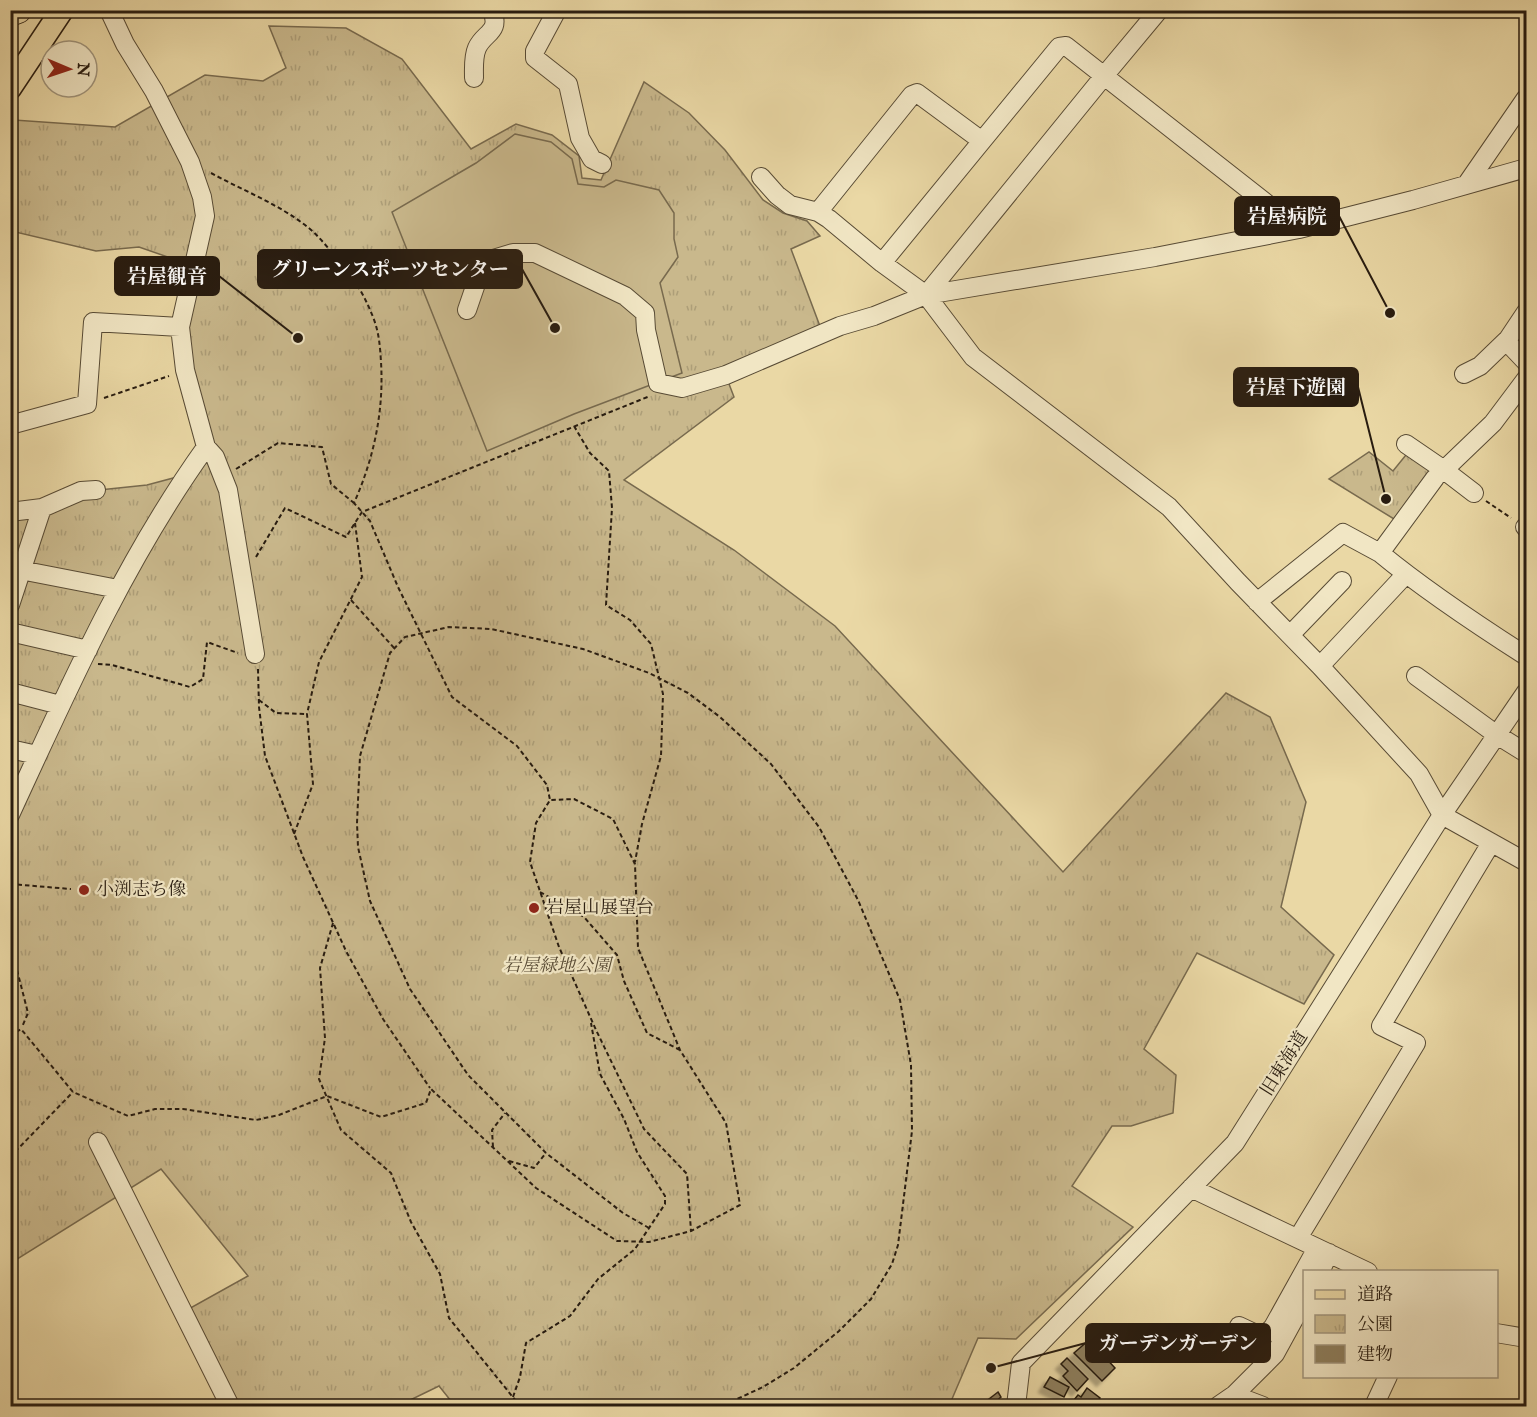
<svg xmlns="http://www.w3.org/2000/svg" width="1537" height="1417" font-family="'IM FELL English','Noto Serif JP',serif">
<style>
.park{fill:url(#park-tufts);stroke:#786a4e;stroke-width:1.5}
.pitch{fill:#c9b88c;stroke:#786a4e;stroke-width:1.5}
.building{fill:#8d7e5d;stroke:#281c10;stroke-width:1.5;filter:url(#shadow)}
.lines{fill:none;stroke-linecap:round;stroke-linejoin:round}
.minor-casing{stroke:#584b35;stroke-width:20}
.major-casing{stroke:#281c10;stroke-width:25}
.highway-casing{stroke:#281c10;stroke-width:28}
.path{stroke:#281c10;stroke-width:2;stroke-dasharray:4.5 3;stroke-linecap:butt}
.minor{stroke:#f1e6c4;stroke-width:18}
.major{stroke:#ead8a5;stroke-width:22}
.highway{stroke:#ead8a5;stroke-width:26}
.poi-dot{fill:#8f2418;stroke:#f1e6c4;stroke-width:2}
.labels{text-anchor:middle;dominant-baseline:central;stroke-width:4.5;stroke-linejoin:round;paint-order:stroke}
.poi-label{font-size:18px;fill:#281c10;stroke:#f1e6c4;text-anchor:start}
.park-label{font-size:18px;font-style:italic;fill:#584b35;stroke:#f1e6c4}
.street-label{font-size:18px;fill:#281c10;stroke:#f1e6c4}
.leader{fill:none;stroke:#281c10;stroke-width:2}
.callout-dot{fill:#281c10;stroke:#f1e6c4;stroke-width:2}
.callout{fill:#281c10;stroke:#281c10;stroke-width:2}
.callout-label{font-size:20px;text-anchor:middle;font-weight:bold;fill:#fff}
</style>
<defs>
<pattern id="park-tufts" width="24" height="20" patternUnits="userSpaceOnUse" patternTransform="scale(1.5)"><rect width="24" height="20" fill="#c9b88c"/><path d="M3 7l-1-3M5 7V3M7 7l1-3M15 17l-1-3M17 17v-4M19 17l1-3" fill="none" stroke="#ad9e78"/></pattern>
<filter id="shadow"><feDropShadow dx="-5.5" dy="5.5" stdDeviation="1.5" flood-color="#0004"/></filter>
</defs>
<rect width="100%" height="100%" fill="#ead8a5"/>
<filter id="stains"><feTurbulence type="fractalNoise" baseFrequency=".00333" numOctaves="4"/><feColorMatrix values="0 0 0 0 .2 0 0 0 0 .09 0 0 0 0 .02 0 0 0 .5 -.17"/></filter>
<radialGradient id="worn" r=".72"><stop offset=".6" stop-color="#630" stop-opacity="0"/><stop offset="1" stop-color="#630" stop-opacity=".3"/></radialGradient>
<path class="park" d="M269,26L346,28L402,59L471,149L516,124L552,135L579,156L582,178L601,180L644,82L689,113L725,150L763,200L783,213L807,221L820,236L791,249L821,329L726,376L734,397L624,480L734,550L835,626L1063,872L1226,693L1270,717L1306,802L1281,907L1334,955L1304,1004L1197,953L1144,1049L1176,1075L1173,1113L1131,1126H1112L1072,1186L1133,1227L1016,1339L978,1338L949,1406H455L439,1386L398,1406H233L176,1316L248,1276L161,1169L11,1263V513L80,492L147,485L188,474L206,447L186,355L183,288L185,263L139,247L96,251L11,231V126L14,120L115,127L205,75L263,81L286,68Z
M1410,450L1433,466L1394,519L1329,479L1369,452L1393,471Z"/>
<path class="pitch" d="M515,134L551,142L572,159L578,184L604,187L616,180L659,190L674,213V239L678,257L660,283L682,373L574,414L487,451L392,212L476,163Z"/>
<path class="building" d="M1089,1340L1115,1368L1102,1381L1074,1353Z
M1067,1358L1088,1379L1077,1391L1063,1376L1068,1371L1061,1364Z
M1050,1377L1069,1387L1064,1397L1044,1387Z
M1087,1388L1100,1398L1095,1406H1069L1078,1395L1081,1397Z
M998,1392L1001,1397L990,1406H980Z"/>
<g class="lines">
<g class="minor-casing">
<path id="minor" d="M109,10L125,44L154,91L190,162L202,197L205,216L180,327L185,370L206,447
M557,10L535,51V58L568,84L580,138L592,159L602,164
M474,78C474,68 473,57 477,48C484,32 501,33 492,10
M761,177L777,195L790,205L818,212L829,219L882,263L926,295L973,357L1169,507L1238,582L1320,666L1419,774L1442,815L1526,862
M1466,185L1526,98
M818,212L912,95L917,93L982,141
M882,263L1059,47L1066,46L1299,229
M926,295L1104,76L1159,10
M467,310L478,278L493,259L513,253H535L625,296L645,313L646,330L658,383L682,388L726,375L840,326L874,316L926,295L1155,257L1299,229L1413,200L1526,168
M1526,312L1508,339L1509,344L1526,362
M1464,374L1480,366L1508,339
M10,425L87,404L93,322L180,327
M1406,444L1444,470
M1435,478L1380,553C1426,591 1476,624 1526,656
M1474,493L1444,470L1493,423L1526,379
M10,512L42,508L81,491L96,490
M1525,527L1526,528
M10,568L118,589
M1257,602L1343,533L1380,553
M10,605L42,508
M10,632L88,650
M1290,635L1342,581
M1320,666L1406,574
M1416,676L1497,735L1526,753
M10,692L60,705
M10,749L37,755
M10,815C68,689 125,560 206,447L215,457L228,490L255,654
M98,1142L230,1406
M1191,1188L1368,1272
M1298,1238L1416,1043L1381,1026L1491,843
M1320,1272L1329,1253
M1239,1326L1256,1334H1266L1273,1327L1317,1248
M1496,1333L1526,1338
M1234,1395L1263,1406
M1016,1406L1021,1363L1235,1143L1442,815L1526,692
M1218,1406L1234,1395L1275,1354L1304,1301
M1374,1406L1388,1376"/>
</g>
<g class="major-casing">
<path id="major" d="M10,88L62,10"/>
</g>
<g class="highway-casing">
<path id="highway" d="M10,13L18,10"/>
</g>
<path class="path" d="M211,173C244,191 281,205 310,229C317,235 323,242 329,249C348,269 363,291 373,317C379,332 380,346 381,362C384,411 374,458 354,503L370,521L398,587L452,697L517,746L547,785L550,800
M104,398L169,376
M574,426L590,453L609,471L612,508L606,605L630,620L651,644L663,694L661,756L642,824L635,862
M236,469L278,443L322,447L331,484L354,503
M1486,501L1511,518
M256,557L285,508L346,537L362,512L650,396
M351,600L395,649
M98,664L112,665L190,687L203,679L207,642L238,653
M258,669L259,707L265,756L303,857L346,951L383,1019L430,1088
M259,700L276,713L306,714
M294,834L313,784L307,714L319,662L362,577L355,523
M10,884L71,889
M540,892L584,917L617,955L624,981L647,1033L680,1050
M333,923L320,968L325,1038L319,1079L341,1130L391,1173L411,1222L440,1274L449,1318L520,1406
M10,968L17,970L28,1013L22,1027
M10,1036L21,1029L73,1092L128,1116L155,1109H183L256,1120L279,1115L327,1096L381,1117L426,1103L431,1089L536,1188L617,1241L649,1242L691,1231L740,1205L726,1123L680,1050L638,948L635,864L613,819L574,799L550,800L536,823L530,862L559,947L596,1030L644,1129L687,1174L691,1231
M493,1147L492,1130L505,1113
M10,1157L73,1092
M509,1161L534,1168L546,1153
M649,1228L623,1213L546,1153L468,1075L410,989L370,901L358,847L357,823L360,756L390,653L405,637L449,627L491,629L583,649L649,673L688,693L720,717L771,764L819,827L858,900L900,1000L911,1065L912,1131L898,1245L892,1264L871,1299L839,1331L794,1368L763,1387L722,1406
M513,1397L520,1377L526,1343L570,1316L598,1279L635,1249L665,1204V1196L637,1152L624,1119L600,1074L591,1023"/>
<use href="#minor" class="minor"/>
<use href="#major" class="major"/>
<use href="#highway" class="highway"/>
</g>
<g class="poi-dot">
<circle cx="84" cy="890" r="6"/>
<circle cx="534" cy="908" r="6"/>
</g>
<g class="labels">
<g class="poi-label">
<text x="96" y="890">小渕志ち像</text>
<text x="546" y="908">岩屋山展望台</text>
</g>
<g class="park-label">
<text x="557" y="966">岩屋緑地公園</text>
</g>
<g class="street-label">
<text transform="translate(1285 1064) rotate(-58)">旧東海道</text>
</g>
</g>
<path class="leader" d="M1390 313L1339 216M555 328L522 269M298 338L219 276M1386 499L1358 387M991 1368L1086 1343"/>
<g class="callout-dot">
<circle cx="1390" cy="313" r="6"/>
<circle cx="555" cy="328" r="6"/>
<circle cx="298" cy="338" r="6"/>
<circle cx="1386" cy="499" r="6"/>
<circle cx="991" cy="1368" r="6"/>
</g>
<g class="callout">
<rect x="1235" y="197" width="104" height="38" rx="6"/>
<rect x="258" y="250" width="264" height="38" rx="6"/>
<rect x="115" y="257" width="104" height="38" rx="6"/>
<rect x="1234" y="368" width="124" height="38" rx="6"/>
<rect x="1086" y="1324" width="184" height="38" rx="6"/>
</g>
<g class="callout-label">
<text x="1287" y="223">岩屋病院</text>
<text x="390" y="276">グリーンスポーツセンター</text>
<text x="167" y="283">岩屋観音</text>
<text x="1296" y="394">岩屋下遊園</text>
<text x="1178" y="1350">ガーデンガーデン</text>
</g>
<rect width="1537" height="1417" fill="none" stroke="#ead8a5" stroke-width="36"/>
<rect x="12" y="12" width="1513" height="1393" fill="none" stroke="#281c10" stroke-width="3"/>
<rect x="18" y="18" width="1501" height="1381" fill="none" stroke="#281c10" stroke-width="1.5"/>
<rect x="1303" y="1270" width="195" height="108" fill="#f1e6c4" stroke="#a1957c" stroke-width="1.5"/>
<rect x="1315" y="1290" width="30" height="9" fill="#ead8a5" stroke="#a1957c" stroke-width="1.5"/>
<text x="1357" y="1300" font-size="18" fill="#281c10">道路</text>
<rect x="1315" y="1315" width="30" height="18" fill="url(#park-tufts)" stroke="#a1957c" stroke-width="1.5"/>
<text x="1357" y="1330" font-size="18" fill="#281c10">公園</text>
<rect x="1315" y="1345" width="30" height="18" fill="#8d7e5d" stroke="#a1957c" stroke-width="1.5"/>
<text x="1357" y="1360" font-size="18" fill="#281c10">建物</text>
<g transform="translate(69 69) rotate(92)"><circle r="28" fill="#f1e6c4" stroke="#a1957c" stroke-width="1.5"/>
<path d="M0-4.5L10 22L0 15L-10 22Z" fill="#8f2418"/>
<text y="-9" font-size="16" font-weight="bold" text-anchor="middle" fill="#281c10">N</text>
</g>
<rect width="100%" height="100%" filter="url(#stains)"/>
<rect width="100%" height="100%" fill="url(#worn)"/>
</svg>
